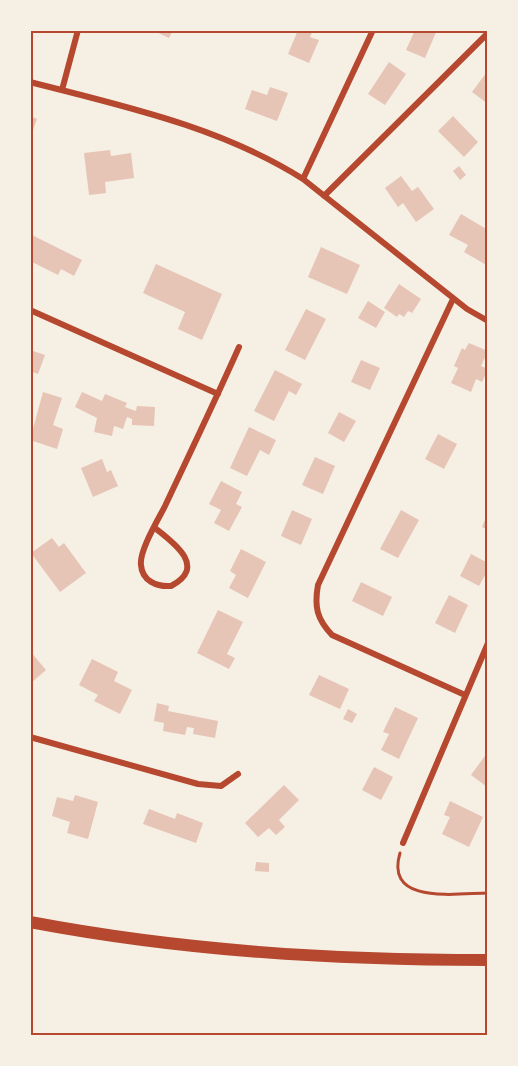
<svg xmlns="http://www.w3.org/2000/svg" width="518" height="1066" font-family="Arial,sans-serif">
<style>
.building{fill:#e6c5b7}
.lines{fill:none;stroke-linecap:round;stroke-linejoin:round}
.path{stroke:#b5482f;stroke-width:3}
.minor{stroke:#b5482f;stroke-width:6}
.primary{stroke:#b5482f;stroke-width:12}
.neatline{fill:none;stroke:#b5482f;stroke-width:2}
</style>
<rect width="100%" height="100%" fill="#f6efe4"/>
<path class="building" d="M152,30H173L169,38Z
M298,30H313L310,37L319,40L309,63L288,54Z
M415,30H437L425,58L406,50Z
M389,62L406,74L385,105L368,94Z
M486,73L488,74V104L472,92Z
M270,87L288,93L277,121L245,109L252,90L267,95Z
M30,116L37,119L30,138Z
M453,116L478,142L464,157L438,131Z
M110,150L111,156L131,153L134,178L105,182L106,193L89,195L84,153Z
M459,166L466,175L460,180L453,171Z
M401,176L412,191L418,187L434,209L416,222L403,203L398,207L385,188Z
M461,214L488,230V266L464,252L468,245L449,235Z
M30,234L82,260L74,276L61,269L58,275L30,261L32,257L30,255Z
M321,247L360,265L347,294L308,277Z
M156,264L222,294L202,340L178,329L185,312L143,293Z
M399,284L421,299L412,313L408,311L404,317L399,314L397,317L384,308Z
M368,301L385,312L376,328L358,318Z
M306,309L326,319L305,360L285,350Z
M469,343L488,351L481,366L488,369L482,382L476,379L471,392L451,383L458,368L454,366L462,348L465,350Z
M30,350L45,355L38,374L30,371Z
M361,360L380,368L370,390L351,382Z
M275,370L302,384L296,395L289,391L274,421L254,411Z
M43,392L62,398L53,425L63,429L57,449L30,440Z
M82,392L102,401L105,394L127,403L125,407L136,411L137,406L155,407L154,426L132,425V419L127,417L123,429L114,426L112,436L94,432L97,418L75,407Z
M339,412L356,421L344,442L328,433Z
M249,427L276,440L269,455L260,450L247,476L230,468Z
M438,434L457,444L444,469L425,459Z
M315,457L335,466L323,494L302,485Z
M102,459L107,472L111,470L118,486L93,497L81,468Z
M221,481L242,492L236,504L242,507L229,531L214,523L221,510L209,504Z
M292,510L312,519L301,545L281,536Z
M401,510L419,520L398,558L380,549Z
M488,513V530L482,527Z
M52,538L59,547L64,543L86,573L60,592L31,553Z
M241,549L266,562L248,598L229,588L236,575L230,571Z
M471,554L488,563V570L479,586L460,576Z
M361,582L392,597L383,616L352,601Z
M449,595L468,605L455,633L435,623Z
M218,610L243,622L227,654L235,658L229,669L197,653Z
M30,651L46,670L30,684Z
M92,659L118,672L114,681L132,690L120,714L94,701L98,695L79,685Z
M319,675L349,689L340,709L309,695Z
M157,703L169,706L168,711L218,721L215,738L193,734L194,728L187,727L185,735L163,731L164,723L154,721Z
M395,707L418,718L399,759L381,750L389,734L383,732Z
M348,709L357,714L352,723L343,719Z
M487,753L488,754L487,787L471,775Z
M374,767L393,777L381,800L362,790Z
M284,785L299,800L279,820L285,827L276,835L269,828L258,837L245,823Z
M75,795L98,802L88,839L67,833L70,822L52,816L57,797L73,801Z
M450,801L483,817L469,847L442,834L450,817L444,815Z
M149,809L175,819L177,813L203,823L196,843L143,824Z
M256,862L269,863V872L255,871Z"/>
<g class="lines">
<path class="path" d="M400,853C384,906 459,893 488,893"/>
<path class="minor" d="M30,82C123,106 221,127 303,179L467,309L488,321
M62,90L78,30
M303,179L373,30
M324,196L488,33
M453,299L318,585C314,607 317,619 332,635L465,695
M30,310L218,394
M155,528C173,542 208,567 171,586C157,587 142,581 141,565C139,551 158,520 165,506C190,453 215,401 239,347
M30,737L198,784L221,786L238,774
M403,843L488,643"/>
<path class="primary" d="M30,922C183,951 333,960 488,960"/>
</g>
<rect width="518" height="1066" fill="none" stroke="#f6efe4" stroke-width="63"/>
<rect x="32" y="32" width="454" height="1002" class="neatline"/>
</svg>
